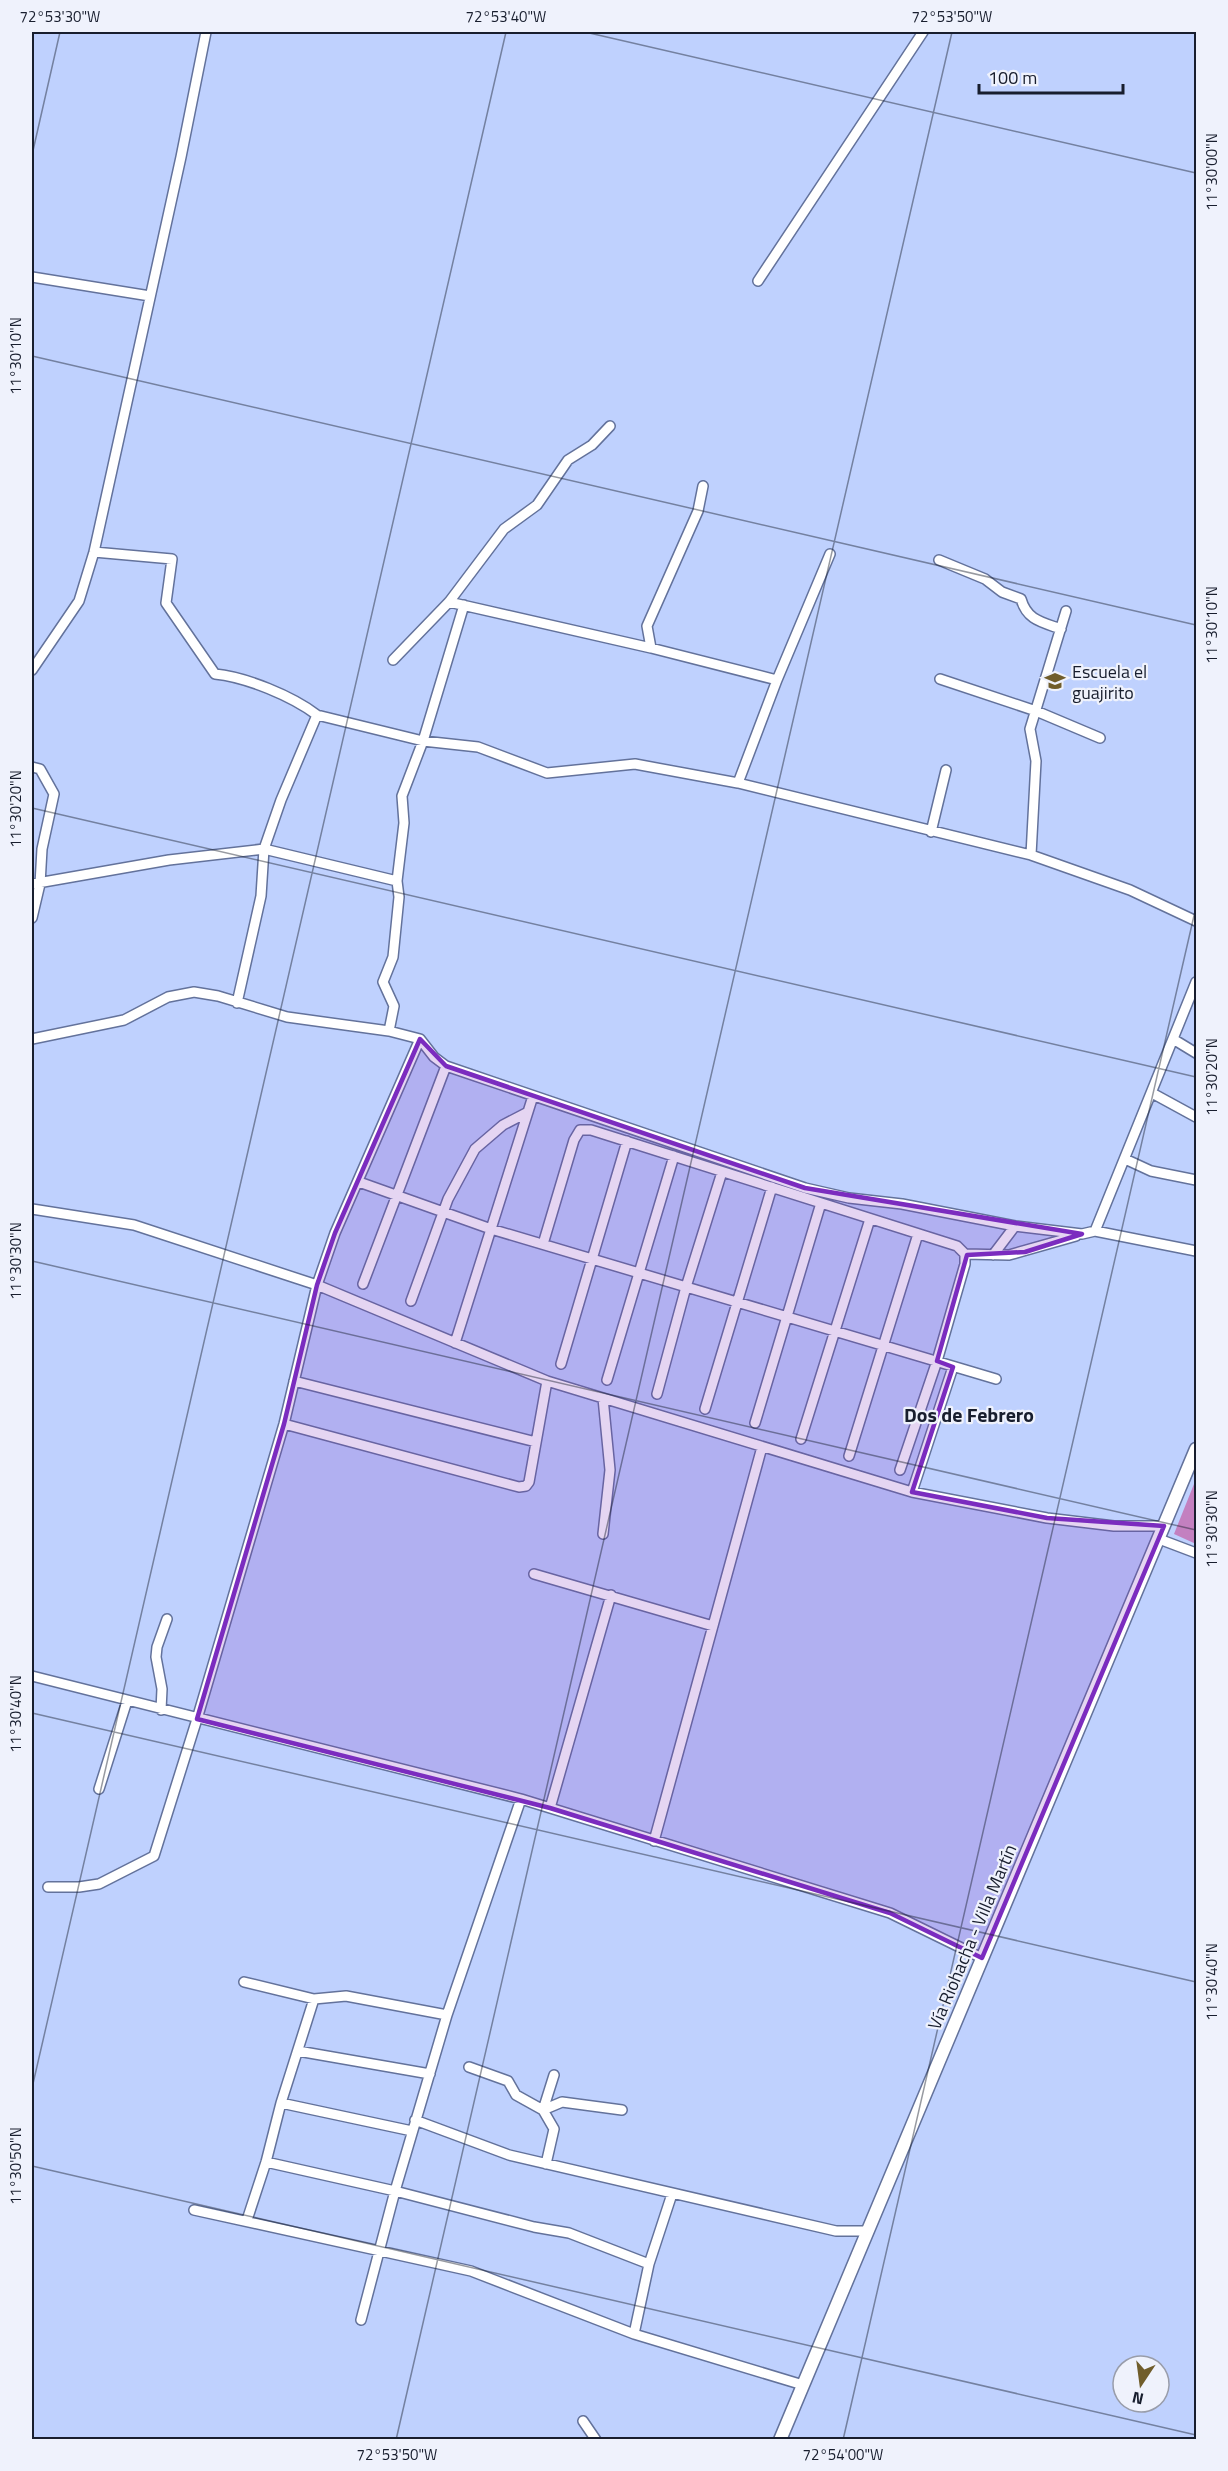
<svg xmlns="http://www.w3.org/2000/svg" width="1228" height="2471" font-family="'Titillium Web',sans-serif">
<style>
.forest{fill:#c380c0}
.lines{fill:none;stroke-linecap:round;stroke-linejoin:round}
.minor-casing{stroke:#63729b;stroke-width:12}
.major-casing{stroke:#63729b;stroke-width:15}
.minor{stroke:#fff;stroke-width:9}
.major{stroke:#fff;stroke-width:12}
.marked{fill:#7b2cbf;fill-opacity:0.2;stroke:#7b2cbf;stroke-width:4.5;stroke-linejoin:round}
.ticks{fill:none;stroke:#181e2e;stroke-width:1.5;stroke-opacity:0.45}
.labels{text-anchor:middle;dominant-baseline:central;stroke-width:4.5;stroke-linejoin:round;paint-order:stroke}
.poi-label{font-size:18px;fill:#181e2e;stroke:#eff2fc;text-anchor:start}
.street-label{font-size:18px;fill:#181e2e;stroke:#eff2fc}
.neighbourhood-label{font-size:20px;font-weight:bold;fill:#181e2e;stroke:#eff2fc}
.neatline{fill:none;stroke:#181e2e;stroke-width:2}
.ticks-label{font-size:15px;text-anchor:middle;fill:#181e2e}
</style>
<rect width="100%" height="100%" fill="#bfd1fe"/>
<path class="forest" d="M1196,1479V1544L1174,1534Z"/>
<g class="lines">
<g class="minor-casing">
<path id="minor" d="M32,277L150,296
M758,281L923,32
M94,552L172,559L166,603L215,674C246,677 292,696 317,715L423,741L478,747L547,773L635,764L738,783L1031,855L1130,890L1196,921
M939,560L985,579L1002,592L1021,599C1027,620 1041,622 1061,629
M449,602L651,648L777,680
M651,648L647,626L698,511L703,486
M393,660L449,602L504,529L537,505L568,460L592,445L610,426
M32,670L79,601L94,552L181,157L206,32
M940,679L1036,711L1100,738
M32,767L40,769L54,794L42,849L40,884L32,918
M738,783L777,680L830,554
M931,832L946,770
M1031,855L1036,761L1030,729L1066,611
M32,884L169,860L264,849L397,881
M237,1003L261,896L264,849L281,800L317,715
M389,1031L394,1006L383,982L393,957L399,897L397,881L404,823L402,796L423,741L464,605
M32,1039L124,1020L168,997L194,992L218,996L287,1017L389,1031L420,1039L434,1057L446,1066L805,1188L849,1198L902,1204L1015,1226L1082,1234L1095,1231L1196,1251
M1173,1039L1196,1053
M1152,1093L1196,1117
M1125,1159L1151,1171L1196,1180
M359,1182L491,1229L996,1379
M32,1209L134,1225L317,1285L547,1381L912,1492L1047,1518L1114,1526H1164
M1095,1231L1196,982
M543,1244L574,1140L580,1130H591L957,1246L965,1254V1264L937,1361L900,1470
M965,1254L1009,1255L1076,1236
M993,1255L1015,1226
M363,1284L446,1066
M411,1301L448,1199L475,1149L503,1125L528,1112
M455,1343L533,1096
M561,1364L627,1141
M607,1380L674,1156
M294,1381L536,1442
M657,1394L686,1287L722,1172
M705,1409L772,1187
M755,1423L821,1203
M284,1424L519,1487L526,1486L529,1482L547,1381
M801,1439L870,1219
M849,1456L918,1234
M912,1492L953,1367
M603,1534L610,1470L603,1398
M1159,1539L1196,1553
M534,1574L713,1626
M32,1676L521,1799L890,1913L982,1958
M161,1710L162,1689L156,1657L157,1647L167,1619
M99,1789L127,1701
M550,1808L611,1595
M654,1841L762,1447
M48,1887H79L99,1884L154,1856L197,1719L284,1424L317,1285L335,1233L420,1039
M244,1982L314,1999L346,1996L447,2015
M298,2051L430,2074
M469,2067L508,2081L516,2095L543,2110L562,2102L622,2110
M281,2103L412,2131
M415,2120L509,2155L836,2231H868
M266,2162L395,2191L534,2227L569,2233L649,2264
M546,2164L554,2129L543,2110L554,2075
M194,2210L471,2271L634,2334L803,2385
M247,2220L266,2162L281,2103L314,1999
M361,2320L395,2191L447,2015L521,1799
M634,2334L649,2264L672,2194
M583,2421L596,2440"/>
</g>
<g class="major-casing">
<path id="major" d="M780,2440L1196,1449"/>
</g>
<use href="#minor" class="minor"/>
<use href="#major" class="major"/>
</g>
<path class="marked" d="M420,1039L446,1066L805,1188L1082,1234L1025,1252L967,1255L937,1361L953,1367L912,1492L1047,1518L1164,1526L982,1958L890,1913L550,1808L197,1719L284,1424L317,1285L335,1233Z"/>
<path class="ticks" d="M585,32L1196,173M32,155L60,32M32,356L1196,625M32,808L1196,1077M32,1261L1196,1530M32,1713L1196,1982M32,2088L506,32M32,2166L1196,2435M396,2440L952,32M843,2440L1196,907"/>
<defs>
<g id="school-bare" transform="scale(1.62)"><path d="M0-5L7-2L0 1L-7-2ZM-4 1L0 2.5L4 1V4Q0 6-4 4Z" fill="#705d2b" stroke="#eff2fc" stroke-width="2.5" paint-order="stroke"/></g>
</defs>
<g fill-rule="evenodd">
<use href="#school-bare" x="1055" y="681"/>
</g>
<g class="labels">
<g class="poi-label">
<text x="1072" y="671">Escuela el<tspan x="1072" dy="21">guajirito</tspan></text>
</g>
<g class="street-label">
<text transform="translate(972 1937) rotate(-67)">Vía Riohacha - Villa Martín</text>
</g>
<g class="neighbourhood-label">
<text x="969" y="1414">Dos de Febrero</text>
</g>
</g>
<rect width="1228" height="2471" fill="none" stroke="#eff2fc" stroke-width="66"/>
<g transform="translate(1141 2384) rotate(193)"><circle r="28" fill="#eff2fc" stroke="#999daa" stroke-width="1.5"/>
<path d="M0-4.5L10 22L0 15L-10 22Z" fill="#705d2b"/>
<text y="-9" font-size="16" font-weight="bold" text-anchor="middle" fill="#181e2e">N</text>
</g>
<path d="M979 84v9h144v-9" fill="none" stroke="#181e2e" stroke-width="3"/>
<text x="988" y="84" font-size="18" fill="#181e2e" stroke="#eff2fc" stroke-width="4.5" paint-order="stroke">100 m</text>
<rect x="33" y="33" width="1162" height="2405" class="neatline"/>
<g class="ticks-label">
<text x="60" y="22">72°53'30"W</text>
<text x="506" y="22">72°53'40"W</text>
<text x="952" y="22">72°53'50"W</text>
<text transform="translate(1212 172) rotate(-90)" y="5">11°30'00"N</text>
<text transform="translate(16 356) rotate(-90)" y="5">11°30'10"N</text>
<text transform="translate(1212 625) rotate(-90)" y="5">11°30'10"N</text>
<text transform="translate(16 809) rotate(-90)" y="5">11°30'20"N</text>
<text transform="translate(1212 1077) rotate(-90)" y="5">11°30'20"N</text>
<text transform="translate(16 1261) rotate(-90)" y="5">11°30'30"N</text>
<text transform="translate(1212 1529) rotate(-90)" y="5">11°30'30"N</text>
<text transform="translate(16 1714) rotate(-90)" y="5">11°30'40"N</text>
<text transform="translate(1212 1982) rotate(-90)" y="5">11°30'40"N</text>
<text transform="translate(16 2166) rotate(-90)" y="5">11°30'50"N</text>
<text x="397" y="2460">72°53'50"W</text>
<text x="843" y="2460">72°54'00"W</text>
</g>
</svg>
